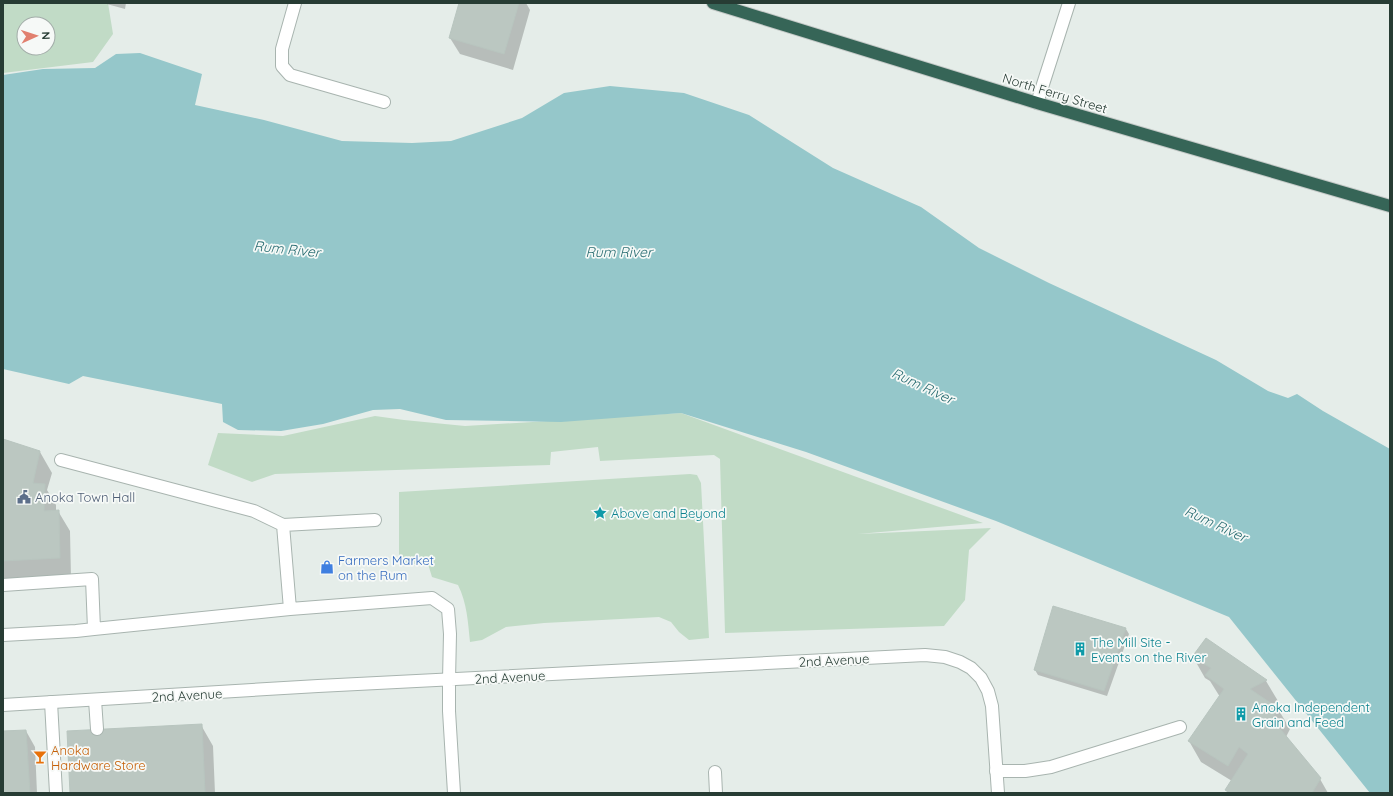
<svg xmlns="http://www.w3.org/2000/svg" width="1393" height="796" font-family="Quicksand,sans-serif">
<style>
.green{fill:#c1dbc6;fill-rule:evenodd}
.water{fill:#95c7ca}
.shadow{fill:#0003}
.building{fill:#bbc7c1;stroke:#b8c5bf}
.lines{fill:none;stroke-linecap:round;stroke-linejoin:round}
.lane-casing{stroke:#a8b4af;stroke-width:14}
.street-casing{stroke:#a8b4af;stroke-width:14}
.highway-casing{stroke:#c3c8c6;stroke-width:14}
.lane{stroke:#fff;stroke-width:12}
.street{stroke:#fff;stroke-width:12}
.highway{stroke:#366557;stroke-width:12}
.labels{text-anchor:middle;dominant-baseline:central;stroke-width:3.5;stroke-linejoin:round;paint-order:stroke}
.street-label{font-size:13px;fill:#273c34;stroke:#f6f9f7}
.service-label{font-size:13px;fill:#4e5e75;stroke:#f6f9f7;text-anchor:start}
.culture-label{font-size:13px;fill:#0d838f;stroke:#f6f9f7;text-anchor:start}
.shop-label{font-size:13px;fill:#366cbe;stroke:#f6f9f7;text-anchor:start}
.food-label{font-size:13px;fill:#c56008;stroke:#f6f9f7;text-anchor:start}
.water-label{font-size:14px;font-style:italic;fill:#286c71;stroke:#f6f9f7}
</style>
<rect width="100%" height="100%" fill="#e5ede9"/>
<path class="green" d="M3,3H108L113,34L93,62L3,73ZM24,24H48V48H24Z
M681,413L983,523L858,534L991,528L969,550L965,600L944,626L725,633L720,459L714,455L600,461L598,447L551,452L550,465L275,474L252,482L208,465L218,433L283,436L375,416L404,420L465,426Z
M690,474L697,475L701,483L709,638L689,640L679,632L671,622L659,617L544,623L506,627L482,640L470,642C468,622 467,603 458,585L432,577L428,564H399V492Z"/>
<path class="water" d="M140,53L202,74L195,105L264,120L342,141L412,143L451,141L522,118L564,93L610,86L684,93L749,115L833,168L921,207L979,248L1049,283L1216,360L1268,391L1288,398L1297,394L1323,411L1390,449V793H1370L1229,617L996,521L806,452L681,413L561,422L446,420L400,409L373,410L323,424L281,431L238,430L223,422L222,404L83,376L69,384L3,369V75L43,69L95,68L116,54Z"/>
<path class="shadow" d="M103,3H126L125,9Z
M460,3H526L530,10L513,70L460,54L450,38Z
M3,441L40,452L52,473L47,490L56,505V511H58L70,531L71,578L3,582Z
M1126,629L1129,634L1107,696L1038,675L1035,670Z
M1206,639L1266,681L1278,701L1271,705L1278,709L1290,729L1286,737L1320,779L1328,793H1228L1226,790L1232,781L1201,762L1189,741L1220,697L1210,681L1205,678L1193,657Z
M201,725L213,746L215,793H71Z
M26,731L35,747L37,793H3V732Z"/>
<path class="building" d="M459,3H519L504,54L449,38Z
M3,439L40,451L33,483L45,484L44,511L59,510L60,558L3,561Z
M1053,606L1126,628L1104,691L1034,670Z
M1206,638L1267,680L1250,689L1278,708L1272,719L1321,778L1312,793H1230L1225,790L1248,754L1239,747L1228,766L1188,741L1224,689L1205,675L1211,668L1192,657Z
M202,724L205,793H70L67,731Z
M26,730L30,793H3V731Z"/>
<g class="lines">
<g class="lane-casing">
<path id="lane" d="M295,3L282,49V66L290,75L384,102
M61,460L254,511L283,525
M3,585L92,579L94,629L290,609L432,598L448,609L450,634L449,680
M290,609L283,525L375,520
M3,635L76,631L94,629
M95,700L97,729
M51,702L56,793
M996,771H1025L1051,767L1180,727
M715,772L716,793"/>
</g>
<g class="street-casing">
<path id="street" d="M1037,103L1069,3
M449,680V711L454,793
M3,705L318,686L925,655L945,657L960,662L971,668L981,678L988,691L992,706L998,793"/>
</g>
<g class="highway-casing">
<path id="highway" d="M713,3L1037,103L1390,206"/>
</g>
<use href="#lane" class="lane"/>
<use href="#street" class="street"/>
<use href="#highway" class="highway"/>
</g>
<defs>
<g id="civic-bare" transform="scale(1.08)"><path d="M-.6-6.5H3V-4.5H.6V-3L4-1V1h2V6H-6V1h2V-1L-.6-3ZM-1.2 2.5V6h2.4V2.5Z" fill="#5c6f8a" stroke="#f6f9f7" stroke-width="2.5" paint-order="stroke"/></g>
<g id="sight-bare" transform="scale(1.08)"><path d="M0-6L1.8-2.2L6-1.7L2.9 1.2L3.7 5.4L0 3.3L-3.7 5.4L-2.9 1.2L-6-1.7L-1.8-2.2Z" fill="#0f9aa8" stroke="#f6f9f7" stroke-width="2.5" paint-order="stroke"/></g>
<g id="shop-bare" transform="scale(1.08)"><path d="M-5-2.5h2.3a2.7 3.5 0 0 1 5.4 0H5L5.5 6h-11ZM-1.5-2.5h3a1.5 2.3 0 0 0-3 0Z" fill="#3f7fe0" stroke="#f6f9f7" stroke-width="2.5" paint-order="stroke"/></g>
<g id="building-bare" transform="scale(1.08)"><path d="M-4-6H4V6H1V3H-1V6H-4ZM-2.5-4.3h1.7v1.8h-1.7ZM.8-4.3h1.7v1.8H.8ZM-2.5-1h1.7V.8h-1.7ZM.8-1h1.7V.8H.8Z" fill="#0f9aa8" stroke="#f6f9f7" stroke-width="2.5" paint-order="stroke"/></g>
<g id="bar-bare" transform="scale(1.08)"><path d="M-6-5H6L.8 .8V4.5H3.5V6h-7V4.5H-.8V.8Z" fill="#e8710a" stroke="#f6f9f7" stroke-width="2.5" paint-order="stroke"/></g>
</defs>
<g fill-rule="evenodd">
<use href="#civic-bare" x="24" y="497"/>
<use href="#sight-bare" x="600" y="513"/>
<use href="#shop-bare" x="327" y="567"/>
<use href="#building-bare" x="1080" y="649"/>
<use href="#building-bare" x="1241" y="714"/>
<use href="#bar-bare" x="40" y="757"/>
</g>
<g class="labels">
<g class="street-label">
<text transform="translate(1055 93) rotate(17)">North Ferry Street</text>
<text transform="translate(834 660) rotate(-3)">2nd Avenue</text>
<text transform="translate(510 677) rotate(-3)">2nd Avenue</text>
<text transform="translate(187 695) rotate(-3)">2nd Avenue</text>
</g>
<g class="service-label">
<text x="35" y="497">Anoka Town Hall</text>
</g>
<g class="culture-label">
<text x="611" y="513">Above and Beyond</text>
<text x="1091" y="642">The Mill Site -<tspan x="1091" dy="15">Events on the River</tspan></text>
<text x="1252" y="707">Anoka Independent<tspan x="1252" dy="15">Grain and Feed</tspan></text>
</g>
<g class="shop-label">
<text x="338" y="560">Farmers Market<tspan x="338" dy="15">on the Rum</tspan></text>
</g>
<g class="food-label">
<text x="51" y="750">Anoka<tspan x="51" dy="15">Hardware Store</tspan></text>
</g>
<g class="water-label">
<text transform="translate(287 249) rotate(6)">Rum River</text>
<text x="619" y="252">Rum River</text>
<text transform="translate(923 386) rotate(25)">Rum River</text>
<text transform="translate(1216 524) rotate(25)">Rum River</text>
</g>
</g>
<rect width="1393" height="796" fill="none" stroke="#273c34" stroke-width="8"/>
<g transform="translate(36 36) rotate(87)"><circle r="19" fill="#f6f9f7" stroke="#a3ada9"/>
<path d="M0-3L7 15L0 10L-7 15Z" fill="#e1806f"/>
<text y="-6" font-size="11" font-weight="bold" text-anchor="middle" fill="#273c34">N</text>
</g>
</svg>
